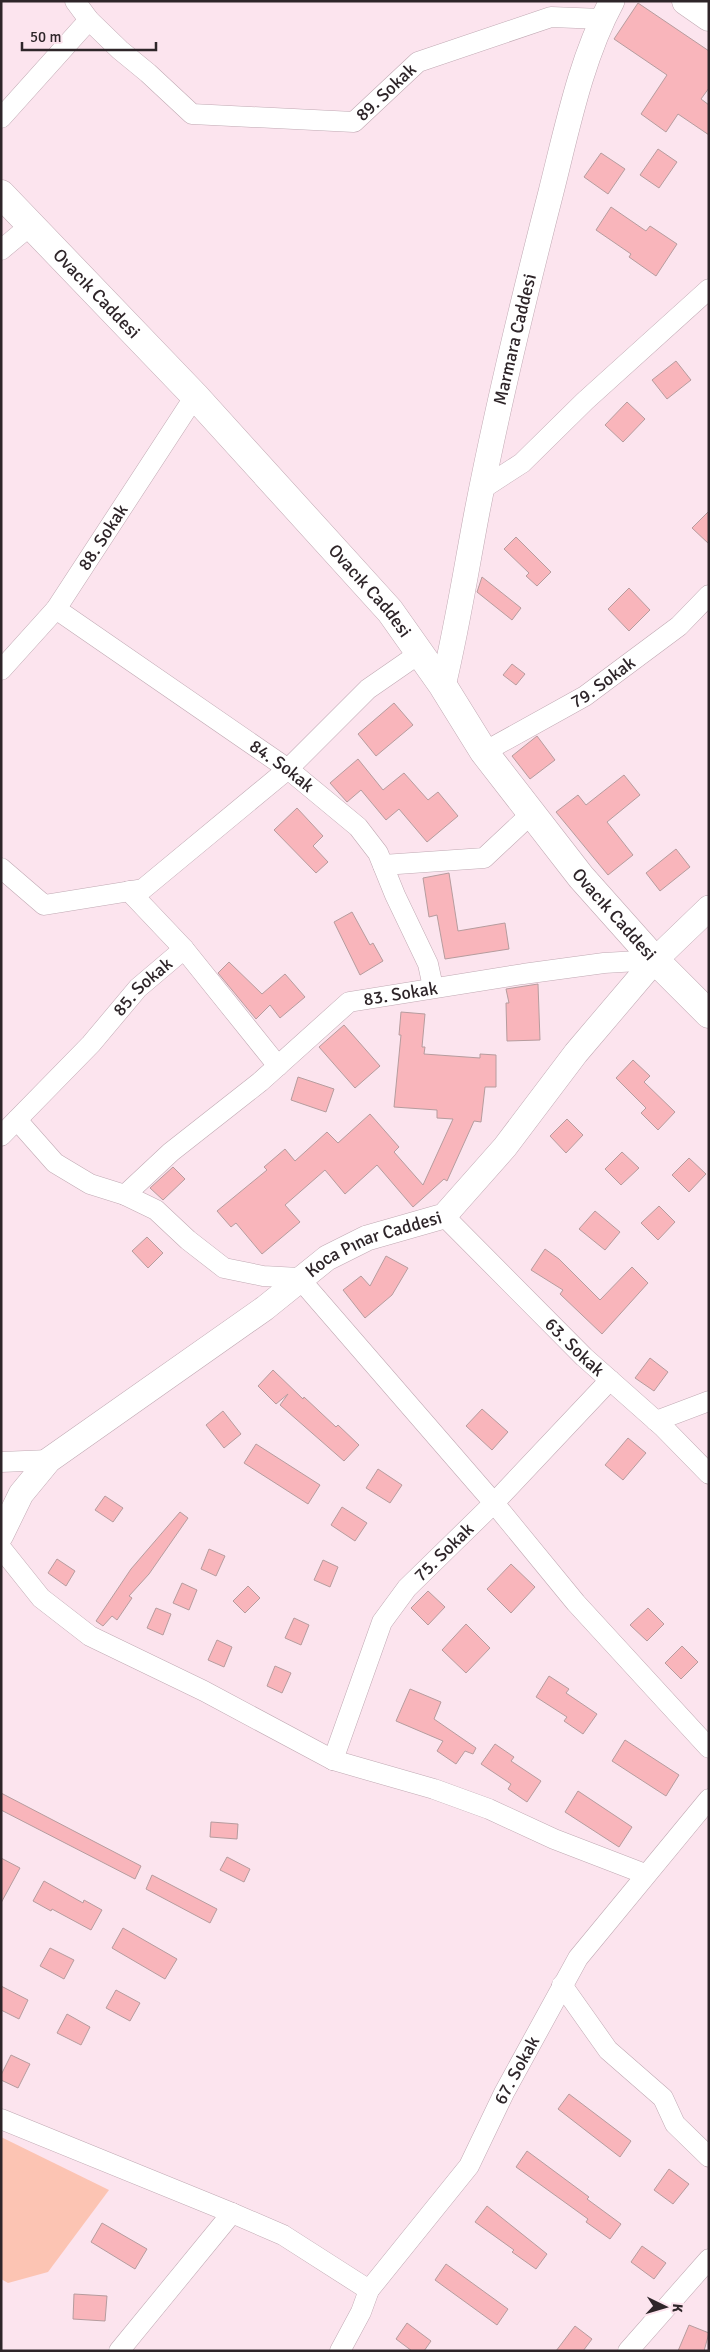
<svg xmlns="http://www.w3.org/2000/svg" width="710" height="2352" font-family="Signika,sans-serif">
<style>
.green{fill:#fcc4b3}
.building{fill:#f9b5bb;stroke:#b69c9e}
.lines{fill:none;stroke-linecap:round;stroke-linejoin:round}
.minor-casing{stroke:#c0a9b3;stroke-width:21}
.tertiary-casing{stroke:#c0a9b3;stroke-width:26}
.secondary-casing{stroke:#c0a9b3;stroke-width:29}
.primary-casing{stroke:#c0a9b3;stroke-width:29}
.minor{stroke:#fff;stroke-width:20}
.tertiary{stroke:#fff;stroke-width:25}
.secondary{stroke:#fff;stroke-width:28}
.primary{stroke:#fff;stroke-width:28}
.labels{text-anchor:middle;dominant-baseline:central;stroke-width:4.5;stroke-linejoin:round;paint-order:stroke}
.street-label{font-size:18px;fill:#2e2529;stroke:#fce4ee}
</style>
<rect width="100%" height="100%" fill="#fce4ee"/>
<path class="green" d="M1,2137L109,2190L48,2272L8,2283L1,2279Z"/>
<path class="building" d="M638,3L709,51V88L701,99L709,105V135L678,114L666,132L641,114L667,75L614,39Z
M658,149L677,162L659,188L640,175Z
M601,153L625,169L608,194L584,177Z
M611,207L646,231L650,226L677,244L656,276L629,257L631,254L596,230Z
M676,361L691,380L667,399L652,380Z
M627,402L645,419L623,442L605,425Z
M709,511V544L692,528Z
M516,537L551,572L537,586L526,576L529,573L504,549Z
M482,577L521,608L512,620L477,592Z
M629,588L650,610L629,631L608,609Z
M512,664L525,674L516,685L503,675Z
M394,703L413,725L376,756L358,734Z
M537,736L555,760L530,779L512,756Z
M358,759L383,790L404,773L428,800L438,792L458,816L427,842L399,809L386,820L361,790L347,802L330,783Z
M624,775L640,795L607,822L633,855L608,875L556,812L578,795L586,805Z
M297,808L323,836L313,846L328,862L316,873L274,830Z
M676,849L690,867L660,891L646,873Z
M449,873L458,931L505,923L509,949L445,959L437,915L429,917L423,878Z
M352,912L370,945L373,943L383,961L360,975L334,922Z
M229,962L262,994L285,974L305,997L280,1018L270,1005L256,1019L218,973Z
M538,984L540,1040L507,1041L506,1003H509L506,989Z
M401,1012L425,1014L422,1047H425L424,1054L480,1058V1054L496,1055V1087H485L481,1122L474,1121L447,1181L444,1179L413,1207L377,1165L345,1194L325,1170L285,1205L300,1222L262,1254L236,1223L231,1227L217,1211L267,1170L264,1167L285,1149L295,1161L327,1132L338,1143L370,1114L399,1147L394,1152L423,1185L453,1119L437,1118V1110L394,1107L401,1035H399Z
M344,1025L380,1066L355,1088L319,1047Z
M633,1060L650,1076L644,1082L675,1112L658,1130L641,1113L646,1108L616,1078Z
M298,1077L334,1089L326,1112L291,1100Z
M567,1119L583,1135L566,1153L550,1136Z
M622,1152L639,1168L621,1185L605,1169Z
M689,1158L706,1174L689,1192L672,1175Z
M173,1167L185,1179L163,1200L150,1188Z
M659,1206L675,1222L658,1240L641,1223Z
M595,1211L620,1232L605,1250L579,1229Z
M147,1237L163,1253L148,1268L132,1251Z
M545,1249L559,1259L600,1300L632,1267L648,1283L602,1334L560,1294L563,1290L531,1270Z
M386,1256L408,1268L392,1295L365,1318L343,1290L361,1276L370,1286Z
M650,1358L668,1372L654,1391L635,1378Z
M273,1370L303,1399L304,1397L336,1427L338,1425L359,1445L344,1461L280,1405L288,1394L276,1404L258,1386Z
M482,1409L508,1432L492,1450L466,1426Z
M223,1411L241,1434L224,1448L206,1425Z
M628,1438L646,1453L623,1480L605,1465Z
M256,1444L320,1485L308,1504L244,1463Z
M378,1469L402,1485L390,1503L366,1488Z
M105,1496L123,1508L113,1522L95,1510Z
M342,1507L367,1523L355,1541L331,1525Z
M180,1512L188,1518L149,1574L129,1596L132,1598L117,1620L112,1616L103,1626L96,1621L131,1569Z
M209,1549L225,1556L216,1576L201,1569Z
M57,1559L75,1571L66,1586L48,1573Z
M323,1560L338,1567L330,1587L314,1580Z
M511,1564L535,1587L511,1613L487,1589Z
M182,1583L197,1590L189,1610L173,1603Z
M248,1586L260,1598L245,1613L233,1601Z
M428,1591L445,1607L428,1625L411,1608Z
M156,1608L171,1614L163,1635L147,1628Z
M648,1608L664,1624L647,1641L630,1625Z
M294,1618L309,1625L301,1645L285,1638Z
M466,1624L490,1648L466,1673L442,1650Z
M217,1640L232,1647L224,1667L208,1660Z
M682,1646L698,1662L681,1679L665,1663Z
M275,1666L291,1673L282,1693L267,1686Z
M549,1676L569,1689L566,1693L597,1714L583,1734L564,1721L567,1717L536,1697Z
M410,1689L441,1702L434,1719L476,1748L473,1754L465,1751L456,1764L437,1751L443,1741L396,1721Z
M625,1740L679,1775L666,1796L612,1761Z
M495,1744L514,1757L511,1761L541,1781L527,1802L508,1789L511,1784L481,1764Z
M578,1791L632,1827L619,1847L565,1812Z
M1,1793L141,1866L135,1879L1,1810Z
M211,1822L238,1824L237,1839L210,1837Z
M227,1857L250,1869L244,1882L220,1870Z
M1,1858L20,1868L1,1903Z
M152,1875L217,1909L210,1923L146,1889Z
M44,1881L83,1903L84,1900L102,1910L91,1930L52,1909L51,1911L33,1901Z
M123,1928L177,1959L165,1979L112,1948Z
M50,1948L74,1960L64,1979L40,1966Z
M1,1986L28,2000L19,2019L1,2010Z
M116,1990L140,2003L130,2021L106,2008Z
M67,2014L90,2027L81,2045L57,2033Z
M11,2055L30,2064L18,2088L1,2080V2075Z
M569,2094L631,2141L620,2157L558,2109Z
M527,2151L589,2197L587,2199L621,2224L610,2239L586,2222L588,2219L516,2167Z
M669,2169L689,2184L673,2204L654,2190Z
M487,2206L547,2254L536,2269L512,2252L514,2250L475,2222Z
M102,2223L147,2249L135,2269L91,2242Z
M642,2246L666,2263L654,2279L631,2262Z
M446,2264L508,2309L497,2325L435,2280Z
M74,2294L107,2296L105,2321L73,2319Z
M407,2323L431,2341L424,2351H412L396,2339Z
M689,2325L709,2333L704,2351H678Z
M575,2326L592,2339L583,2351H556Z"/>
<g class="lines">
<g class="minor-casing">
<g id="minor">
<path id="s1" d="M75,1L89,20L120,50L148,73L192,114L354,122L418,62L551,17L602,19"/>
<path d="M1,118L89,20"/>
<path d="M1,250L31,225"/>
<path d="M482,489L522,463L585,401L709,289"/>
<path id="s2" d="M56,609L288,769L358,827L378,853L395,895L428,964L433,987"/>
<path id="s3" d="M1,670L56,609L195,396"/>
<path id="s4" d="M484,752L585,696L679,626L709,595"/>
<path d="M383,865L484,858L531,814"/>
<path d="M1,868L44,905L143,889L288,769L368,689L420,653"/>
<path d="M129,891L184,949"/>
<path d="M17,1120L55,1163L90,1184L125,1195L156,1210L188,1240L224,1268L263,1276L299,1278L494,1503L576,1603L709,1748"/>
<path id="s5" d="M1,1136L91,1044L138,988L184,949L278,1066"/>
<path id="s6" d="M125,1195L171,1152L260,1082L349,1002L523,974L604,963L655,960"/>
<path id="s7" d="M444,1216L584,1357L663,1427L709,1474"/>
<path d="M656,1421L709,1401"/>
<path d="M1,1462L49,1460"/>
<path d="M1,1548L41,1598L90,1636L204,1691L333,1760L434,1789L489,1809L554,1839L645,1874"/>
<path id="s8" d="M333,1760L382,1622L407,1588L494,1503L610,1380"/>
<path d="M562,1985L608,2050L663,2098L675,2124L709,2157"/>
<path d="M1,2119L232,2213L283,2235L369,2290"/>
<path d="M119,2351L232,2213"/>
<path id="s9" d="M340,2351L361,2312L369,2290L469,2166L504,2093L578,1958L709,1799"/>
<path d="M628,2351L709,2259"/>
</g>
</g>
<g class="tertiary-casing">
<g id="tertiary">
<path id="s10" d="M443,686C457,628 466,570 477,512C498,404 524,297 551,192C567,129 581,58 612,1"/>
<path id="s11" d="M1,1535L21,1494L49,1460L265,1308L327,1258L367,1238L444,1216L505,1147L576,1053L655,960L709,908"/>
</g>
</g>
<g class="secondary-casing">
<g id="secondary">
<path id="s12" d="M1,194L195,396L390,611L443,686L484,752L581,877L655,960L709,1014"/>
</g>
</g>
<g class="primary-casing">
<path id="primary" d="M686,1L709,17"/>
</g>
<use href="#minor" class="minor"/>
<use href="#tertiary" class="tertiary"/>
<use href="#secondary" class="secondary"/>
<use href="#primary" class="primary"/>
</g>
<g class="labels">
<g class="street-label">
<text stroke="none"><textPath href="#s1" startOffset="369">89. Sokak</textPath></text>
<text stroke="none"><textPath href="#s12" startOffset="138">Ovacık Caddesi</textPath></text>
<text stroke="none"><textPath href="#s10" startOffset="354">Marmara Caddesi</textPath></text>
<text stroke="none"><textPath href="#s3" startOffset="168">88. Sokak</textPath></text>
<text stroke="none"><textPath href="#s12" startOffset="542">Ovacık Caddesi</textPath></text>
<text stroke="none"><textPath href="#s4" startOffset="138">79. Sokak</textPath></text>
<text stroke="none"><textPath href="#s2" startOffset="275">84. Sokak</textPath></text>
<text stroke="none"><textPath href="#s12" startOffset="948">Ovacık Caddesi</textPath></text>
<text stroke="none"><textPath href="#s5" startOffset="206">85. Sokak</textPath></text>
<text stroke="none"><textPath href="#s6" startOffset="348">83. Sokak</textPath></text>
<text stroke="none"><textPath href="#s11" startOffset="482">Koca Pınar Caddesi</textPath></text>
<text stroke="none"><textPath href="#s7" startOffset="185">63. Sokak</textPath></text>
<text stroke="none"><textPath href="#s8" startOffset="240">75. Sokak</textPath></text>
<text stroke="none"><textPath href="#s9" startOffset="334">67. Sokak</textPath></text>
</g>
</g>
<rect width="710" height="2352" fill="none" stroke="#2e2529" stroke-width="5"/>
<g transform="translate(665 2307) rotate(95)" stroke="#fce4ee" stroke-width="4" paint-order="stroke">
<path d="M0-4L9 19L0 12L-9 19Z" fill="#2e2529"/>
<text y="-8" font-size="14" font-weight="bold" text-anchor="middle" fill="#2e2529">K</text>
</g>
<path d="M22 42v8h134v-8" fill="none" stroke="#2e2529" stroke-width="2.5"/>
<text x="30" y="42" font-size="15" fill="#2e2529" stroke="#fce4ee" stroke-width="4" paint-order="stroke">50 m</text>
</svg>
